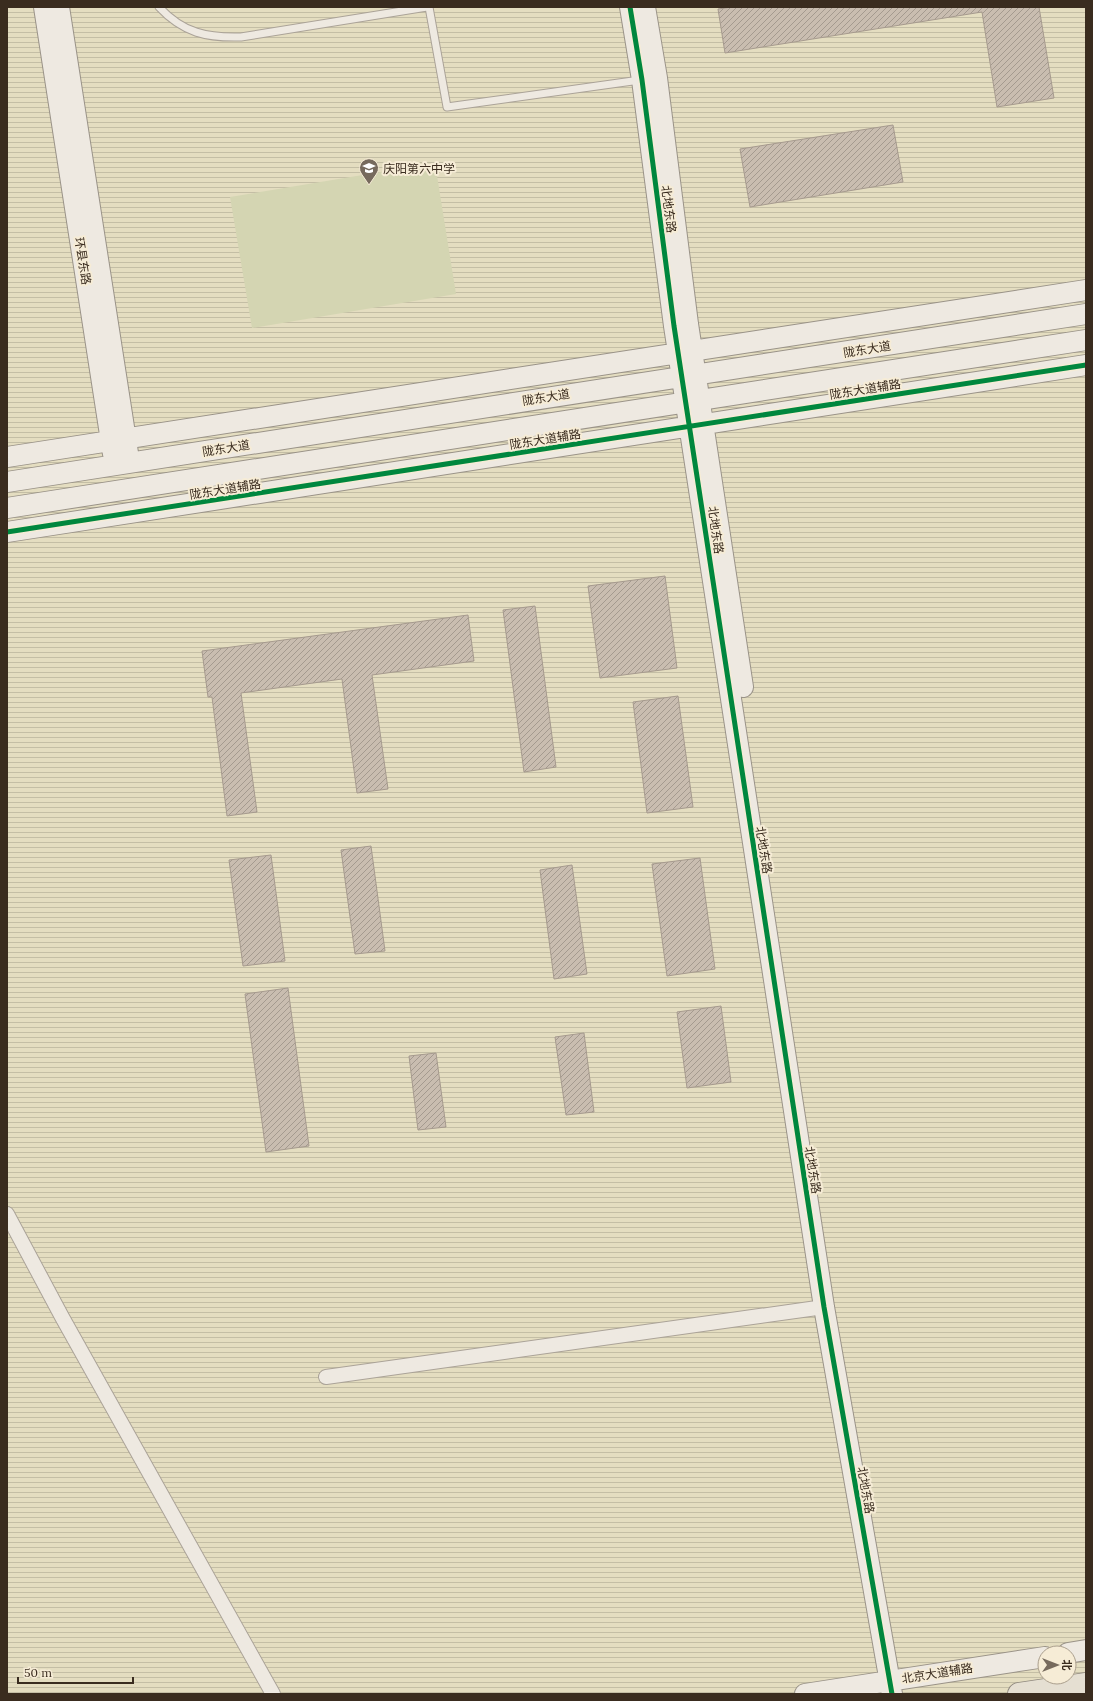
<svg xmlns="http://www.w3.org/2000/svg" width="1093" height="1701" font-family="Lora,'Noto Sans SC',serif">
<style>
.farmland{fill:url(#farmland-rules);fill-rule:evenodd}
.grass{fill:#d4d5b2}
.building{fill:url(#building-hatch);stroke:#a69a8e}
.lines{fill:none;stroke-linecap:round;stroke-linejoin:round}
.lane-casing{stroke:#aba398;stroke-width:9}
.street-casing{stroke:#aba398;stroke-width:16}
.secondary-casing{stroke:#9a9388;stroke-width:22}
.primary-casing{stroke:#90897f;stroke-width:24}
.lane{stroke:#eee9e1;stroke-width:7}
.street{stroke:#eee9e1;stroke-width:14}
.secondary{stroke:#eee9e1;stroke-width:20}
.primary{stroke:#e5dfd2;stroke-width:22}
.cycleway-casing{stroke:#f6ecd6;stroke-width:8}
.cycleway{stroke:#00873e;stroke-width:5}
.labels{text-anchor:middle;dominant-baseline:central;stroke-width:4;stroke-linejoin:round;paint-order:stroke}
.poi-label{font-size:12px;fill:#3a2c1f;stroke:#f6ecd6;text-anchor:start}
.street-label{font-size:12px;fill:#3a2c1f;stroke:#f6ecd6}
</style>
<defs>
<pattern id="farmland-rules" width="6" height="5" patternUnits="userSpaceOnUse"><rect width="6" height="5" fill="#e4ddc0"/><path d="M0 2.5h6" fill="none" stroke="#c4bea5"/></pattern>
<pattern id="building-hatch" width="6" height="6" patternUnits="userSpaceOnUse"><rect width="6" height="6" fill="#c9bdb0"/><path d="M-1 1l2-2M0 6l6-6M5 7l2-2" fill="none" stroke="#a49a8f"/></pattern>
</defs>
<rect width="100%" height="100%" fill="#e5decf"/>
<path class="farmland" d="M7,7H1086V1694H7ZM1045,1653H1069V1677H1045Z"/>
<path class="grass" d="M435,163L456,294L252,328L230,197Z"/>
<path class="building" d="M732,7H1039L1054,98L997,107L982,12L725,53L718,9Z
M893,125L903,182L750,207L740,149Z
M665,576L677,668L600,678L588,586Z
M535,606L556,767L524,772L503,610Z
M468,615L474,661L372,675L388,789L357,793L342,679L241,693L257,812L227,816L212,697H208L202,651Z
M678,696L693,807L647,813L633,702Z
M371,846L385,951L355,954L341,850Z
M271,855L285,961L243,966L229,860Z
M700,858L715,969L667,976L652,864Z
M572,865L587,974L554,979L540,870Z
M288,988L309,1146L266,1152L245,994Z
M721,1006L731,1082L687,1088L677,1012Z
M584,1033L594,1112L566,1115L555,1037Z
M436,1053L446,1127L418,1130L409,1056Z"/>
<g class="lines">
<g class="lane-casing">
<path id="lane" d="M159,7C183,33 207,38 241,37L427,7
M429,7L447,107L640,80"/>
</g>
<g class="street-casing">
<path id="street" d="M7,1214L62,1317L273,1694
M326,1377L824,1307"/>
</g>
<g class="secondary-casing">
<path id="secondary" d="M44,7L113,454
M59,7L128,453
M630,7L642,80L674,326L824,1307L892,1694
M645,7L657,78L688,324L743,687
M7,457L1086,290
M7,482L1086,314
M7,508L1086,340
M7,532L1086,365
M1068,1653L1086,1650
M805,1694L1045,1657"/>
</g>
<g class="primary-casing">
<path id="primary" d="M1019,1694L1086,1684"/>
</g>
<use href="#lane" class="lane"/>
<use href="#street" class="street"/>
<use href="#secondary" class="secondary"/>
<use href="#primary" class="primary"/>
<g class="cycleway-casing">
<path id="cycleway" d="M630,7L642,80L674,326L824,1307L892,1694
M7,532L1086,365"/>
</g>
<use href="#cycleway" class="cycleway"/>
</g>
<defs>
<g id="school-pin" transform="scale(1)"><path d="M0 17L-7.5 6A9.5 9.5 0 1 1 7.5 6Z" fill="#766a5d" stroke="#f6ecd6"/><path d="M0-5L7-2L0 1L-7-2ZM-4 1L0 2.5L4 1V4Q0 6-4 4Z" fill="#fff"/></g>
</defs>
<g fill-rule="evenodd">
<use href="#school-pin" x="369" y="168"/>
</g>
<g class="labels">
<g class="poi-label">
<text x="383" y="168">庆阳第六中学</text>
</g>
<g class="street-label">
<text transform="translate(669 209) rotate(83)">北地东路</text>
<text transform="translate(83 261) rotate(81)">环县东路</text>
<text transform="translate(867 349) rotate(-9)">陇东大道</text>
<text transform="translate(865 389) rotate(-9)">陇东大道辅路</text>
<text transform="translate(546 397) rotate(-9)">陇东大道</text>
<text transform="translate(545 439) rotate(-9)">陇东大道辅路</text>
<text transform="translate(226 448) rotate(-9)">陇东大道</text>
<text transform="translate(225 489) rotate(-9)">陇东大道辅路</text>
<text transform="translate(716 530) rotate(82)">北地东路</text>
<text transform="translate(764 850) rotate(81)">北地东路</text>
<text transform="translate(813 1170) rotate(81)">北地东路</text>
<text transform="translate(866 1490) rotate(80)">北地东路</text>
<text transform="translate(937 1673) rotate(-9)">北京大道辅路</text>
</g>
</g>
<rect width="1093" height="1701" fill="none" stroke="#3a2c1f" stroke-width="16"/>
<g transform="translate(1057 1665) rotate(90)"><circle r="19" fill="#f6ecd6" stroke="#ab9f8d"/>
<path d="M0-3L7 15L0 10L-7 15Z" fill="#766a5d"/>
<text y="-6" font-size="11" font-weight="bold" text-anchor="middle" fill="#3a2c1f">北</text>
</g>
<path d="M18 1677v6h115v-6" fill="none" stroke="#3a2c1f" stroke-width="2"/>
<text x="24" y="1677" font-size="12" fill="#3a2c1f" stroke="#f6ecd6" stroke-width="3" paint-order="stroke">50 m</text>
</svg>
